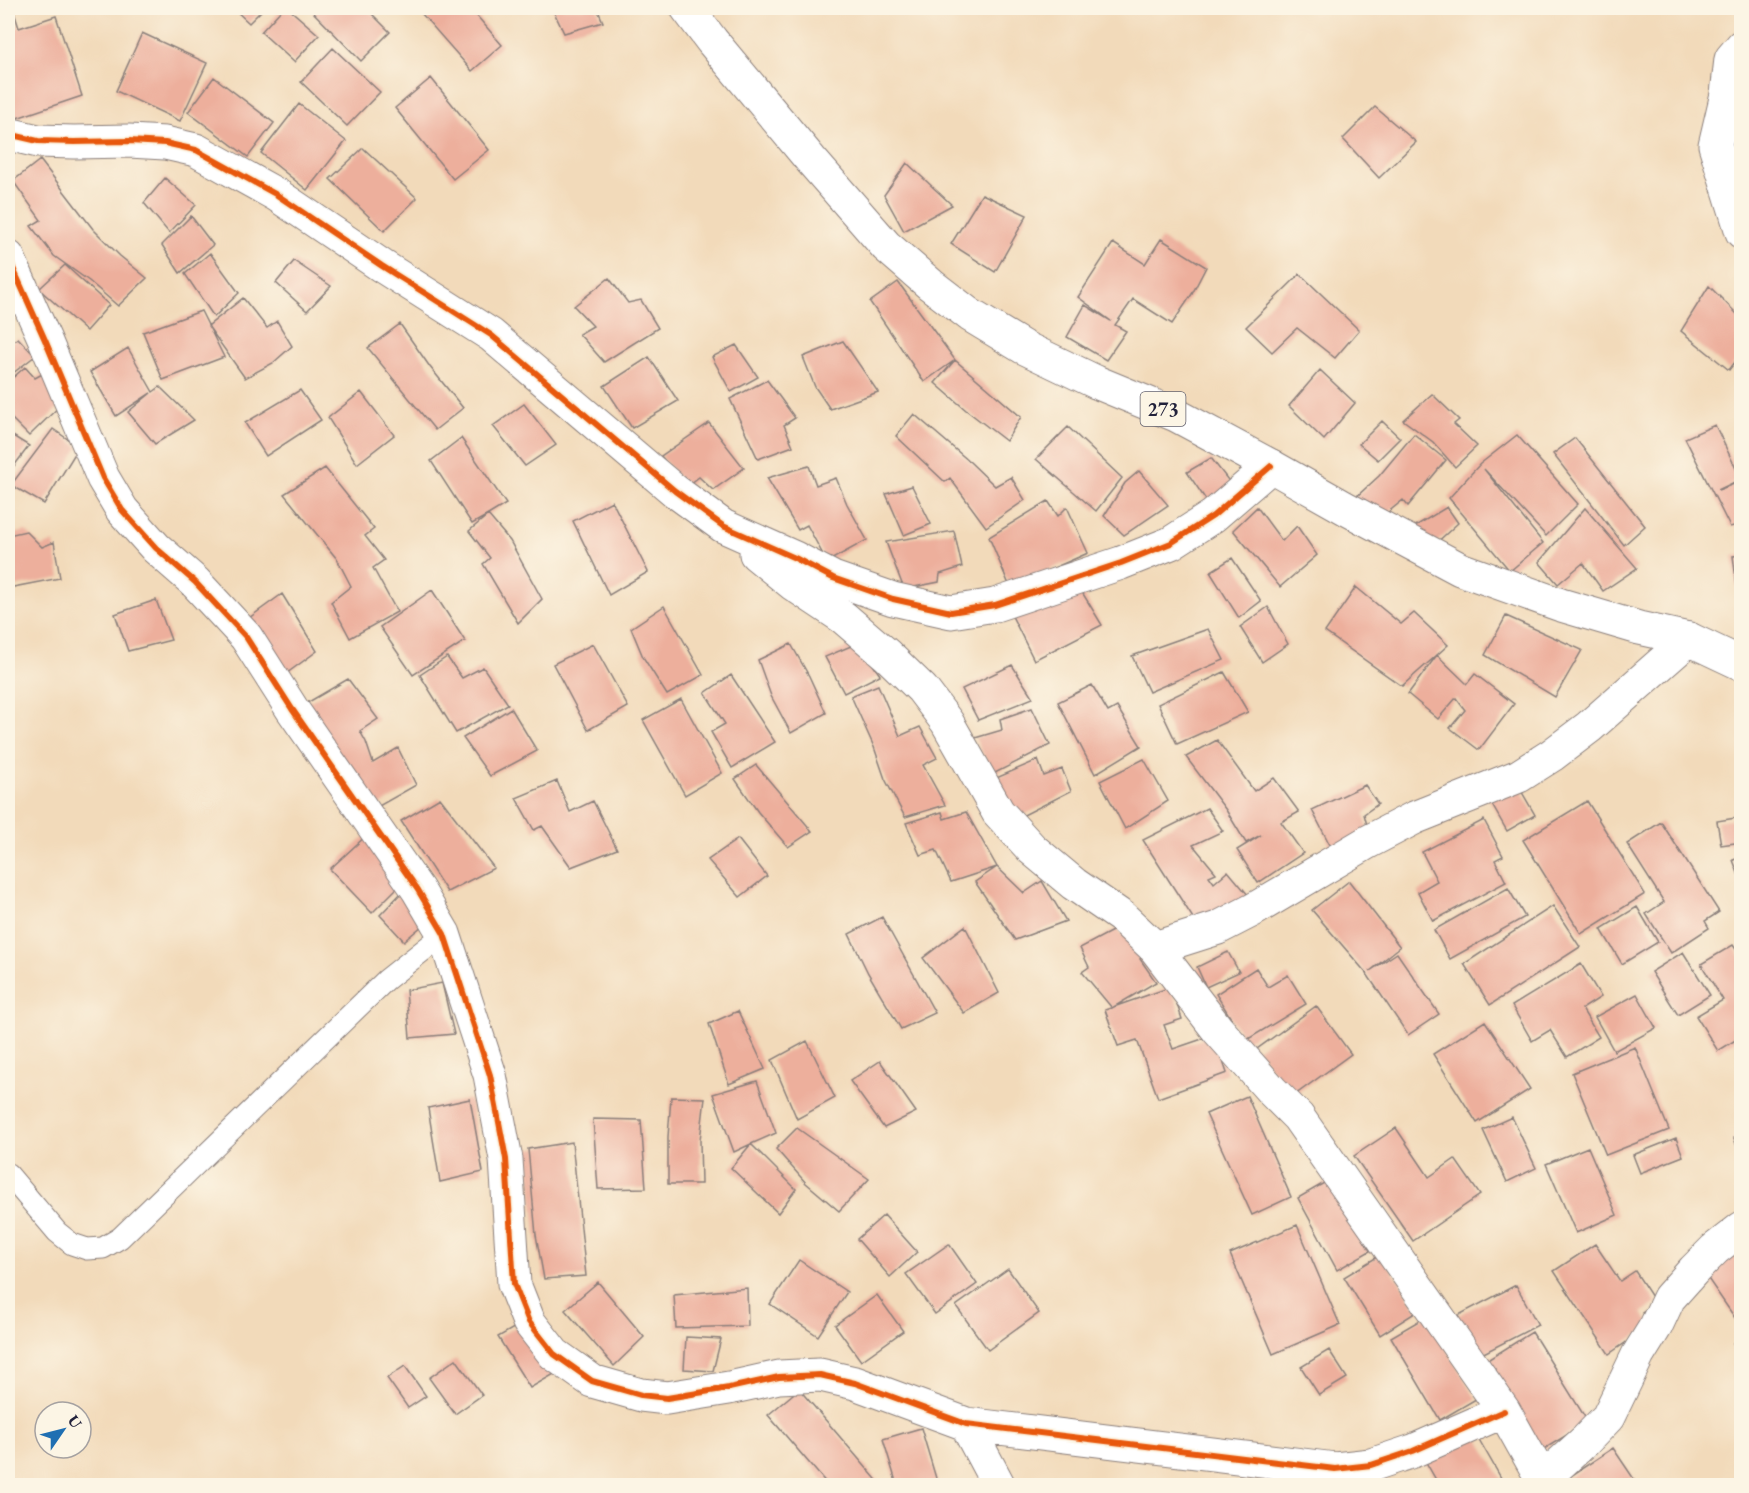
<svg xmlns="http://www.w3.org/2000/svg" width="1749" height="1493" font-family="'EB Garamond',serif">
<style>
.building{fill:#edaf9c}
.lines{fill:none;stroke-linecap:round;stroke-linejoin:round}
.lane-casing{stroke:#8a7e7a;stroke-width:23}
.street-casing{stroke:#8a7e7a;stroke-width:35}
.primary-casing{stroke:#8a7e7a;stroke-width:35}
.lane{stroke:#fff;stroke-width:21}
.street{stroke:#fff;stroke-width:33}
.primary{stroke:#fff;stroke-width:33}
.cycleway-casing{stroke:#fcf5e5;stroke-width:10}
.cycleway{stroke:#e8590c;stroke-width:6}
.labels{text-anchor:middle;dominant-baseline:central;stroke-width:4.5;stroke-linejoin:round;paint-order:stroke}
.shield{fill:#fcf5e5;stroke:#63616e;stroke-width:1.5}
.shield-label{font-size:20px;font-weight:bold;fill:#22223b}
</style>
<rect width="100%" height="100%" fill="#fcf5e5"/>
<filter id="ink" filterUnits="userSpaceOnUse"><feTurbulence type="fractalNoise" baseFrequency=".0167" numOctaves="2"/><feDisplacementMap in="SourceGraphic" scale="12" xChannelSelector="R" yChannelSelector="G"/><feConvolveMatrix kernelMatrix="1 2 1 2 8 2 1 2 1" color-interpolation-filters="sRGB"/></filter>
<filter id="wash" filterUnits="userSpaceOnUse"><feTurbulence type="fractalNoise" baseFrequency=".008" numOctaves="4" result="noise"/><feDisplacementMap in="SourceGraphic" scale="24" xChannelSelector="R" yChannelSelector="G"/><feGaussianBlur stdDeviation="1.35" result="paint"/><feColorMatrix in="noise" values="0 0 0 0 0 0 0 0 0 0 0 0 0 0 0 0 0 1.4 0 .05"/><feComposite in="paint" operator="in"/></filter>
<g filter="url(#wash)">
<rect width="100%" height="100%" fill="#f2daba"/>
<g id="blocks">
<path class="building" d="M233,8H264L249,23Z
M283,8H288L319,35L294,62L261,32Z
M309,8H366L390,32L361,61Z
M428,8H470L502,45L472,71L421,13Z
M552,8H597L603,22L564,33Z
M14,12L19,28L56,16L82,96L8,121V14Z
M142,33L207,63L180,121L116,91Z
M333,48L380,92L347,126L301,82Z
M214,77L274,123L248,157L188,112Z
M431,78L489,150L453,179L395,108Z
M299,104L346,141L307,190L261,153Z
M1375,107L1416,142L1379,178L1343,139Z
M363,148L417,198L384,231L330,179Z
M40,160L93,229L120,256L147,278L118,306L89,281L54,256L31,226L41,220L13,181Z
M907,163L952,205L904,231L884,195Z
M165,178L196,205L169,233L144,203Z
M982,194L1027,215L995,272L951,244Z
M191,216L213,245L180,273L162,245Z
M1161,239L1206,267L1192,294L1172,324L1133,299L1115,325L1126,331L1106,360L1067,337L1085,305L1111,321L1078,297L1113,243L1145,264Z
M210,253L239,293L214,317L185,274Z
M294,261L331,286L307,311L276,283Z
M65,265L109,305L86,331L39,289Z
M1300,274L1359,330L1335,358L1297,328L1272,352L1246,327Z
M609,278L628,303L641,300L658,328L604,362L579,334L593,326L574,306Z
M898,282L955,360L1021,417L1006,441L966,410L935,383L955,360L924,382L870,302Z
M1709,286L1742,319V353L1729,370L1681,331Z
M243,298L267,328L277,321L292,346L273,363L245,378L208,326Z
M201,311L224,357L163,380L143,332Z
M400,324L430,367L463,408L435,430L368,348Z
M18,338L35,356L8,377V345Z
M843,341L878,392L830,409L815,387L803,357Z
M736,345L758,377L731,392L712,357Z
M128,348L153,392L160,387L194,420L155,444L128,412L151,393L116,416L90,372Z
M649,357L678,401L632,428L604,386Z
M25,367L35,378L46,372L66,400L29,436L8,415V382Z
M1320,370L1355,403L1324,440L1289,406Z
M767,380L795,418L784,425L793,446L758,459L730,399Z
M300,390L321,420L266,456L245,423Z
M361,392L394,435L357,464L328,418Z
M1432,394L1459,420L1454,424L1477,446L1455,467L1433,442L1403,420Z
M524,404L556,445L525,466L493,426Z
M914,414L970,462L995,486L1011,477L1025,500L986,527L950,478L945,482L896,436Z
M1382,421L1400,438L1378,460L1359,444Z
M709,423L744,468L713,490L699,477L686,487L661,456Z
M1715,425L1741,479L1718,490L1742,481V524L1730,527L1685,438Z
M1068,427L1122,478L1096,511L1036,459Z
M53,429L79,447L44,504L11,485Z
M8,433L29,446L8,474Z
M1414,434L1446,460L1408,506L1403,500L1382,517L1355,498L1379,476Z
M1517,435L1578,504L1546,536L1484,469L1543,543L1510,571L1449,498L1480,464Z
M461,438L506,504L488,515L510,541L542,599L518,623L483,564L490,558L469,531L488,515L472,524L431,461Z
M1575,438L1645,526L1624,545L1553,454Z
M1211,458L1235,489L1210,506L1187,472Z
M809,466L816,485L836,478L847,504L867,540L827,562L807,525L798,530L767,478Z
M325,468L374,529L365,536L384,560L373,568L397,612L350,638L331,602L351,586L337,559L284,494Z
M1139,471L1168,505L1124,535L1104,516L1125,483Z
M912,486L931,524L904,535L886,494Z
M612,501L648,572L609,595L573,521Z
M1048,501L1058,516L1067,507L1088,553L1010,587L989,537Z
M1257,507L1282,541L1297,526L1317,555L1280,587L1233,530Z
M1447,507L1458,523L1433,546L1412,528Z
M1585,508L1637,568L1603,591L1583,563L1558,584L1539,562Z
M26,531L42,547L54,542L60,578L8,588V535Z
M954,531L962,567L940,574L939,582L904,589L886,542Z
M1742,555V610H1740L1733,556Z
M1232,558L1261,601L1239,618L1210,572Z
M1074,579L1102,625L1034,660L1009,610Z
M1356,587L1401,624L1414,613L1448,645L1437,655L1467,684L1475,674L1514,704L1479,750L1450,728L1465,710L1456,698L1438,719L1408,694L1437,655L1402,686L1325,632Z
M432,590L465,641L413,675L380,627Z
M282,594L317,651L283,676L249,618Z
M156,600L171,640L128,651L115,614Z
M664,606L703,675L667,695L643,657L631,628Z
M1268,607L1288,644L1262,662L1240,627Z
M1506,616L1582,650L1555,697L1485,655Z
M1208,629L1224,660L1149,692L1132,656Z
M858,643L880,675L844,693L825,657Z
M593,644L628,707L588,730L553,664Z
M791,644L809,676L826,713L791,733L771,696L758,660Z
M447,657L462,678L483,667L508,704L456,733L420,675Z
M1012,665L1033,698L978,720L962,689Z
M1224,672L1248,712L1177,744L1158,704Z
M731,675L775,742L732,768L711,732L725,724L705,693Z
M348,679L378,719L360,731L366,742L373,763L398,748L416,785L379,806L369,802L300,707Z
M878,685L900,736L920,727L937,758L923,765L945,805L905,817L885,779L874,747L851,696Z
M1092,685L1108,712L1117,707L1141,746L1095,774L1058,702Z
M681,699L722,773L685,795L643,720Z
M511,708L537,751L490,776L463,738Z
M1032,708L1050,745L993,774L975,738L1002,730L1000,719Z
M1217,740L1254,791L1274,778L1299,812L1281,822L1303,853L1258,883L1237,850L1261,835L1246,843L1226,810L1186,757Z
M1144,759L1168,801L1125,829L1100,781Z
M1038,760L1044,776L1062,769L1071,791L1018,818L994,779Z
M756,765L812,831L788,847L758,812L735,779Z
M1515,780L1535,815L1507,831L1487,796Z
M557,781L570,812L593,801L617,849L571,867L542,826L534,830L516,798Z
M1365,785L1378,804L1364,814L1368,829L1333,851L1312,810Z
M440,798L494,868L447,892L401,821Z
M1587,801L1645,894L1581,934L1523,840Z
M1207,808L1223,831L1193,845L1216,873L1209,876L1214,883L1228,871L1249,896L1198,926L1143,840Z
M942,812L944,819L966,812L997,867L951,882L936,850L920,855L906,823Z
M1742,817V842L1721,845L1717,821Z
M1484,820L1503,856L1495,860L1506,882L1433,921L1418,892L1437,881L1422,852Z
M1661,822L1719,912L1705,921L1709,928L1671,953L1646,914L1664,902L1627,844Z
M367,835L399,886L372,913L330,869Z
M738,839L767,876L740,897L708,860Z
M1742,857V881H1741L1733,860Z
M997,867L1024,893L1042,881L1066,921L1015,940L975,882Z
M1349,881L1400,947L1370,971L1397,953L1439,1014L1408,1035L1367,974L1312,910Z
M1508,888L1525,917L1450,959L1434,930Z
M403,891L429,920L404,941L380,915Z
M1553,906L1580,947L1490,1005L1464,964Z
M1637,907L1658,942L1622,964L1601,929Z
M882,917L935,1013L901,1029L868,973L849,934Z
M965,926L999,993L964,1013L923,958Z
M1116,929L1147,954L1140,959L1156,982L1112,1008L1082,972L1089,967L1080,948Z
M1733,945L1742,958V1036L1718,1051L1696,1016L1723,1000L1701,964Z
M1228,952L1239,972L1206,987L1197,967Z
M1683,952L1710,995L1678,1015L1651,972Z
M1581,964L1601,997L1582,1009L1599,1037L1567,1057L1550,1030L1532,1041L1512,1006Z
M1256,968L1268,987L1288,975L1306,1004L1245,1041L1216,994Z
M442,983L454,1034L410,1038L406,990Z
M1171,987L1182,1019L1164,1025L1173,1049L1214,1035L1227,1073L1158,1098L1137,1040L1118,1046L1105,1010Z
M1637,994L1656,1028L1614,1051L1595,1017Z
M1316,1006L1351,1054L1292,1097L1257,1049Z
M738,1011L765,1069L729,1084L709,1024Z
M1485,1021L1530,1089L1477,1123L1433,1054Z
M807,1041L835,1098L797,1119L772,1060Z
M1635,1047L1669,1130L1606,1155L1572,1073Z
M880,1061L916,1112L884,1128L850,1081Z
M757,1081L776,1133L751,1144L796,1189L778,1213L731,1168L751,1144L734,1152L713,1094Z
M1247,1096L1291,1197L1252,1215L1206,1114Z
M671,1097L705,1098L700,1140L701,1184H668V1137Z
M470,1099L483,1172L440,1182L428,1108Z
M1512,1117L1536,1168L1507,1182L1483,1130Z
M593,1119L641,1120L646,1188L598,1189Z
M797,1128L869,1179L839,1211L806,1183L776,1149Z
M1396,1128L1429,1177L1455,1159L1480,1195L1413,1241L1354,1156Z
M1742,1135V1158H1741L1734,1138Z
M1676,1138L1683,1156L1640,1173L1633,1155Z
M572,1142L586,1276L544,1279L536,1235L528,1149Z
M1588,1147L1617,1215L1576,1233L1546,1164Z
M1331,1179L1370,1251L1337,1270L1298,1198Z
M884,1215L917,1252L890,1277L857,1239Z
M1297,1225L1340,1325L1273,1354L1230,1254Z
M949,1244L977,1284L935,1314L906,1274Z
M1595,1244L1620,1281L1635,1271L1656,1303L1642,1313L1651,1325L1609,1354L1554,1271Z
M1737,1251L1742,1257V1328L1704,1273Z
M1382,1254L1418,1311L1380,1335L1344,1277Z
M799,1260L847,1292L818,1336L770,1304Z
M1008,1269L1039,1313L988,1350L956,1306Z
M598,1282L644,1337L614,1366L565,1310Z
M1516,1285L1538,1325L1474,1358L1453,1318Z
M747,1288L748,1326L676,1328L674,1295Z
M877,1295L903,1331L861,1361L835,1325Z
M1427,1316L1476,1399L1440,1420L1391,1337Z
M524,1322L556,1373L530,1388L498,1337Z
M1532,1332L1588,1422L1536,1454L1481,1364Z
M686,1337L721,1339L713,1371L684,1369Z
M1742,1337V1356L1733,1343Z
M1329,1350L1347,1378L1319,1395L1301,1367Z
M456,1359L482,1395L455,1414L429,1378Z
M405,1366L426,1396L408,1408L387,1378Z
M799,1389L881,1485H828L768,1415Z
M921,1428L938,1485H897L883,1439Z
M1473,1429L1505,1485H1439L1423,1457Z
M1613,1448L1638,1485H1557Z"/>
</g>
</g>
<g filter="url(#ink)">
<use href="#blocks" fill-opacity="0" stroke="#8a7e7a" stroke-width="1.5"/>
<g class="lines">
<g class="lane-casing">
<path id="lane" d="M8,1174L57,1232L72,1244L87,1249L103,1248L120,1238L386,980L444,934"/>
</g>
<g class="street-casing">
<path id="street" d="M1742,46L1731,59L1727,94L1715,145L1742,232
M8,134L38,141L74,142L129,141L165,143L196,150L277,195L382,266L491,335L675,491L723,526L795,558L833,578L893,599L951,612L995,605L1121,563L1171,543L1213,516L1271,466
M8,257L45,340L103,478L122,510L156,548L195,582L246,637L292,709L418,890L444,934L490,1075L506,1159L514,1284L529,1322L554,1354L592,1381L641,1395L667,1398L729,1388L779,1377L820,1375L855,1383L966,1424L1335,1469L1371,1465L1413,1451L1504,1411
M756,554L793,584L844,618L887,655L922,689L947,722L998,812L1032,849L1074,884L1122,917L1155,948L1218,1030L1272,1091L1298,1117L1504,1411L1546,1486
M1155,948L1218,928L1253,910L1368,842L1414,818L1519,776L1552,755L1589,727L1689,639
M966,1424L999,1486
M1543,1479L1586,1440L1608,1417L1638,1355L1656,1326L1669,1298L1694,1270L1715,1249L1742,1228"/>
</g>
<g class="primary-casing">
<path id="primary" d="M687,8L712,41L811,160L886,246L931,285L970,315L1023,347L1096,382L1176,415L1271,466L1347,509L1460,569L1561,605L1639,628L1689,639L1742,664"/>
</g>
<use href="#lane" class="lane"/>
<use href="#street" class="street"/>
<use href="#primary" class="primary"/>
<g class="cycleway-casing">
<path id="cycleway" d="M8,134L38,141L74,142L129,141L165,143L196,150L277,195L382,266L491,335L675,491L723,526L795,558L833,578L893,599L951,612L995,605L1121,563L1171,543L1213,516L1271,466
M8,257L45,340L103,478L122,510L156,548L195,582L246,637L292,709L418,890L444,934L490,1075L506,1159L514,1284L529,1322L554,1354L592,1381L641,1395L667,1398L729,1388L779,1377L820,1375L855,1383L966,1424L1335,1469L1371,1465L1413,1451L1504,1411"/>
</g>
<use href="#cycleway" class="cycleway"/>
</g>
</g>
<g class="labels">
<rect class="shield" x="1140.5" y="392" width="45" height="34" rx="4.5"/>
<g class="shield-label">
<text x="1163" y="409">273</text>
</g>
</g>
<rect width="1749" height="1493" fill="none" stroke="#fcf5e5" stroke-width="30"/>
<g transform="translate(63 1430) rotate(55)"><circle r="28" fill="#fcf5e5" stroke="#a5a1a1" stroke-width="1.5"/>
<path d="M0-4.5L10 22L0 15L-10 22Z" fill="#1f6fb2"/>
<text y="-9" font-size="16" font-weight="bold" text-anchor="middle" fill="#22223b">U</text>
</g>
</svg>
